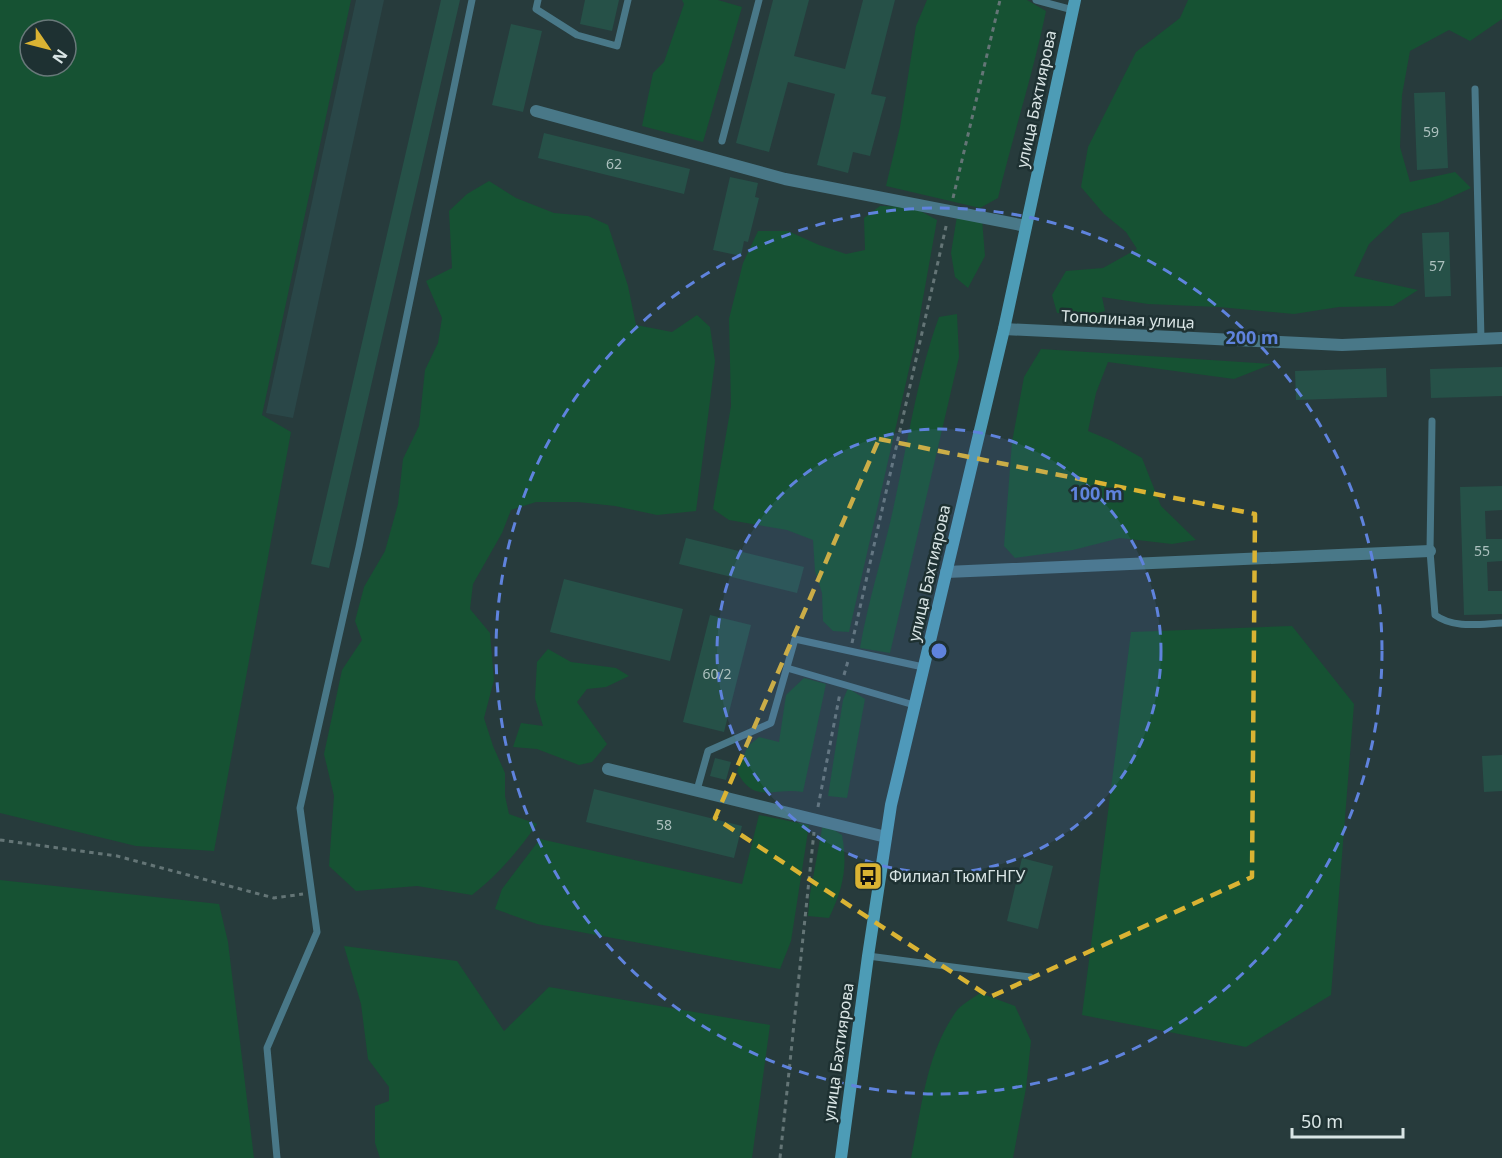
<svg xmlns="http://www.w3.org/2000/svg" width="1502" height="1158" font-family="'Noto Sans',sans-serif">
<style>
.built{fill:#2a4748}
.green{fill:#165233;fill-rule:evenodd}
.building{fill:#265148}
.lines{fill:none;stroke-linecap:round;stroke-linejoin:round}
.path{stroke:#647576;stroke-width:3;stroke-dasharray:4.5 4.5;stroke-linecap:butt}
.lane{stroke:#497888;stroke-width:7}
.street{stroke:#497888;stroke-width:12}
.secondary{stroke:#4d9cb6;stroke-width:12}
.marked{fill:none;stroke:#dab333;stroke-width:4.5;stroke-dasharray:12 8;stroke-linejoin:round}
.ring{fill:none;stroke:#5f83dd;stroke-width:3;stroke-dasharray:10 8}
.labels{text-anchor:middle;dominant-baseline:central;stroke-width:5;stroke-linejoin:round;paint-order:stroke}
.number-label{font-size:14px;fill:#acc0be}
.street-label{font-size:16px;fill:#d9e5e5;stroke:#1e3132}
.poi-label{font-size:16px;fill:#d9e5e5;stroke:#1e3132;text-anchor:start}
.centre{fill:#5f83dd;stroke:#1e3132;stroke-width:3}
.ring-label{font-size:18px;text-anchor:middle;font-weight:bold;fill:#5f83dd;stroke:#1e3132;stroke-width:5;stroke-linejoin:round;paint-order:stroke}
</style>
<rect width="100%" height="100%" fill="#273b3c"/>
<path class="built" d="M356,0H384L293,418L266,413Z"/>
<path class="green" d="M0,0H351L262,415L291,432L214,851L136,846L0,813ZM30,30H66V66H30Z
M682,0H718L742,7L703,142L642,126L653,73L664,62L684,4Z
M927,0H1027L1046,11C1033,74 1013,135 998,198L980,208L886,186L900,127L916,26Z
M1188,0H1502V19L1470,41L1449,30L1410,51L1402,95L1400,147L1410,182L1455,172L1471,188L1438,203L1401,214L1369,244L1354,276L1418,290L1393,306L1339,307L1294,314L1219,307L1148,304L1102,297L1105,311L1094,314L1057,313L1052,295L1066,271L1103,268L1137,249L1126,232L1104,214L1081,187L1088,147L1136,52L1180,18Z
M489,181L516,198L554,213L588,216L608,225L628,286L636,325L672,332L697,315L710,327L715,361L696,511L657,515L615,506L578,502H536L511,510L502,533L473,584L470,609L490,633L494,680L484,718L493,746L505,773V796L509,814L537,824C518,851 498,875 472,895L417,886L356,891L329,866L334,796L324,754L342,670L362,640L355,621L364,587L385,551L398,504L403,459L419,426L425,370L438,343L442,318L426,281L452,268L449,211L467,194Z
M880,206L913,207L937,220L915,343L849,632L833,631L823,621L822,593L815,571L813,540L787,530L729,520L713,509L731,406L729,319L743,263L758,231H788L819,245L846,254L865,250L864,218Z
M957,216L982,219L985,256L968,288L955,277L951,253Z
M957,314L959,357L890,653L860,648C868,600 884,553 894,505C908,442 917,377 939,317Z
M1041,349L1272,364L1234,379L1108,362L1096,393L1088,431L1112,441L1142,458L1161,506L1196,540L1172,544L1120,538L1073,550L1015,558L1004,546L1012,442L1024,377Z
M1292,626L1354,704L1331,995L1246,1047L1082,1015L1131,632Z
M548,649L571,662L616,668L629,676L606,687L587,689L577,702L607,744L592,762L579,765L537,749L513,747L521,723L543,726L535,698L537,662Z
M804,678L826,684L803,792C774,787 753,805 737,771L748,746L759,737L779,742L786,695Z
M848,688L865,699L847,798L828,796L843,700Z
M759,815L809,825L791,941L780,969L537,924L495,909L502,889L540,839L742,884Z
M823,823L842,835C848,868 843,888 829,918L808,916L810,894Z
M0,880L219,904L228,942L254,1158H0Z
M344,946L457,961L504,1031L549,987L770,1025L752,1158H380L375,1143V1106L389,1101V1087L368,1059L361,1004Z
M980,993L1015,1006L1031,1041L1026,1088L1013,1158H911C922,1108 925,1057 955,1013C960,1005 972,999 980,993Z"/>
<path class="building" d="M441,0H460L329,568L311,564Z
M585,0H619L612,31L580,24Z
M773,0H809L794,56L845,69L863,0H895L871,94L886,97L870,156L853,152L848,173L817,165L835,94L788,82L769,152L736,143Z
M511,24L542,31L523,112L492,105Z
M1445,92L1448,168L1417,170L1414,93Z
M544,133L690,169L684,194L538,158Z
M730,177L758,183L755,197L759,198L748,242L744,241L741,256L713,250Z
M1449,232L1451,296L1425,297L1422,233Z
M1502,367V396L1431,398L1430,369Z
M1386,368L1387,397L1296,400L1295,371Z
M1502,486V510L1485,511L1486,539H1502V561L1487,562L1488,591H1502V614L1464,615L1460,487Z
M686,538L804,567L797,593L679,564Z
M564,579L683,609L670,661L550,632Z
M710,615L751,625L724,732L683,722Z
M1502,755V791L1484,792L1482,756Z
M715,758L731,762L726,780L710,776Z
M594,789L742,826L734,858L586,822Z
M1022,858L1053,866L1038,929L1007,921Z"/>
<g class="lines">
<path class="path" d="M953,198L1000,0
M852,643L947,222
M844,675L848,661
M818,807L840,693
M0,840L117,856L274,898L303,894
M780,1158L814,832"/>
<path class="lane" d="M538,0L536,9L577,35L617,46L628,0
M1036,0L1073,10
M1475,89L1481,339
M722,141L759,0
M1432,421L1430,551L1435,615C1454,629 1480,624 1502,623
M787,668L914,705
M697,790L708,751L771,723L795,639L923,667
M868,956L1030,977
M277,1158L267,1048L317,932L300,808L359,547L472,0"/>
<path class="street" d="M536,111L785,179L1026,226
M1004,329L1342,345L1502,338
M946,572L1430,551
M608,769L886,837"/>
<path class="secondary" d="M841,1158L868,956L891,805L1004,329L1075,0"/>
</g>
<path class="marked" d="M879,439L1255,514L1252,877L990,997L715,818Z"/>
<circle cx="939" cy="651" r="222" fill="#5f83dd" fill-opacity=".12"/>
<g class="ring">
<circle cx="939" cy="651" r="222"/>
<circle cx="939" cy="651" r="443"/>
</g>
<defs>
<g id="bus-square" transform="scale(1.5)"><rect x="-9" y="-9" width="18" height="18" rx="4" fill="#dab333" stroke="#1e3132"/><path d="M-5-6H5V4H4V6H2V4H-2V6H-4V4H-5ZM-3.5-4V0h7V-4ZM-3.5 1.2v1.5H-2V1.2ZM2 1.2v1.5H3.5V1.2Z" fill="#111"/></g>
</defs>
<g fill-rule="evenodd">
<use href="#bus-square" x="868" y="876"/>
</g>
<g class="labels">
<g class="number-label">
<text x="1431" y="131">59</text>
<text x="614" y="163">62</text>
<text x="1437" y="265">57</text>
<text x="1482" y="550">55</text>
<text x="717" y="673">60/2</text>
<text x="664" y="824">58</text>
</g>
<g class="street-label">
<text transform="translate(1036 99) rotate(-78)">улица Бахтиярова</text>
<text transform="translate(1128 319) rotate(3)">Тополиная улица</text>
<text transform="translate(929 573) rotate(-77)">улица Бахтиярова</text>
<text transform="translate(838 1052) rotate(-82)">улица Бахтиярова</text>
</g>
<g class="poi-label">
<text x="889" y="876">Филиал ТюмГНГУ</text>
</g>
</g>
<circle cx="939" cy="651" r="9" class="centre"/>
<g class="ring-label">
<text x="1252" y="344">200 m</text>
<text x="1096" y="500">100 m</text>
</g>
<g transform="translate(48 48) rotate(125)"><circle r="28" fill="#1e3132" stroke="#69797a" stroke-width="1.5"/>
<path d="M0-4.5L10 22L0 15L-10 22Z" fill="#dab333"/>
<text y="-9" font-size="16" font-weight="bold" text-anchor="middle" fill="#d9e5e5">N</text>
</g>
<path d="M1292 1128v9h111v-9" fill="none" stroke="#d9e5e5" stroke-width="3"/>
<text x="1301" y="1128" font-size="18" fill="#d9e5e5" stroke="#1e3132" stroke-width="4.5" paint-order="stroke">50 m</text>
</svg>
